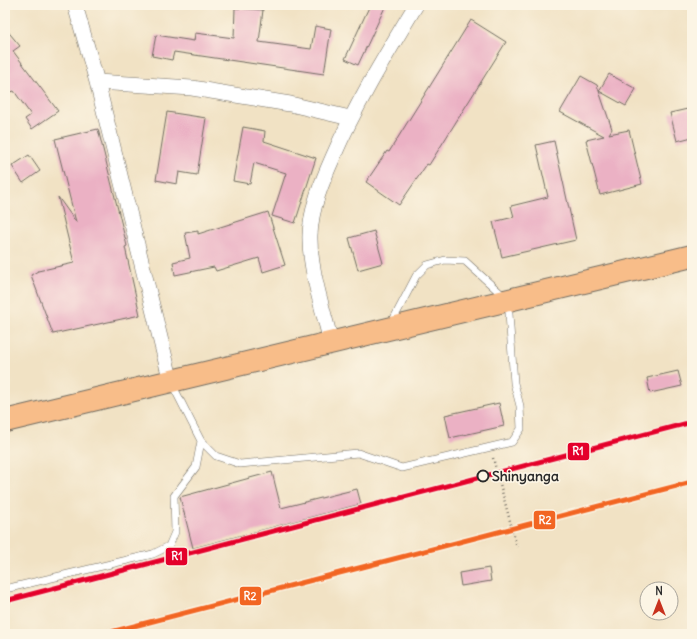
<svg xmlns="http://www.w3.org/2000/svg" width="697" height="639" font-family="Delius,sans-serif">
<style>
.building{fill:#ebb1c4}
.lines{fill:none;stroke-linecap:round;stroke-linejoin:round}
.lane-casing{stroke:#706b61;stroke-width:8}
.street-casing{stroke:#706b61;stroke-width:16}
.highway-casing{stroke:#706b61;stroke-width:24}
.path{stroke:#706b61;stroke-width:2.5;stroke-dasharray:1 3;stroke-linecap:butt}
.lane{stroke:#fff;stroke-width:7}
.street{stroke:#fff;stroke-width:15}
.highway{stroke:#f8bd89;stroke-width:22}
.rail-1-casing{stroke:#fcf5e5;stroke-width:8}
.rail-2-casing{stroke:#fcf5e5;stroke-width:8}
.rail-1{stroke:#e4002b;stroke-width:5}
.rail-2{stroke:#f26522;stroke-width:5}
.stop-dot{fill:#fcf5e5;stroke:#2b2b2b;stroke-width:2}
.labels{text-anchor:middle;dominant-baseline:central;stroke-width:3.5;stroke-linejoin:round;paint-order:stroke}
.stop-label{font-size:14px;font-weight:bold;fill:#2b2b2b;stroke:#fcf5e5;text-anchor:start}
.line-badge{stroke:#fcf5e5;stroke-width:1.5}
.badge-label{font-size:11px;text-anchor:middle;font-weight:bold;fill:#fff}
</style>
<rect width="100%" height="100%" fill="#fcf5e5"/>
<filter id="ink" filterUnits="userSpaceOnUse"><feTurbulence type="fractalNoise" baseFrequency=".025" numOctaves="2"/><feDisplacementMap in="SourceGraphic" scale="8" xChannelSelector="R" yChannelSelector="G"/><feConvolveMatrix kernelMatrix="1 2 1 2 8 2 1 2 1" color-interpolation-filters="sRGB"/></filter>
<filter id="wash" filterUnits="userSpaceOnUse"><feTurbulence type="fractalNoise" baseFrequency=".012" numOctaves="4" result="noise"/><feDisplacementMap in="SourceGraphic" scale="16" xChannelSelector="R" yChannelSelector="G"/><feGaussianBlur stdDeviation="0.9" result="paint"/><feColorMatrix in="noise" values="0 0 0 0 0 0 0 0 0 0 0 0 0 0 0 0 0 1.4 0 .05"/><feComposite in="paint" operator="in"/></filter>
<g filter="url(#wash)">
<rect width="100%" height="100%" fill="#f1e2c4"/>
<g id="blocks">
<path class="building" d="M370,5H386L358,65L345,59Z
M235,8L263,10L259,42L311,49L315,26L331,29L324,74L174,52L172,60L152,56L156,35L194,41L195,33L234,38Z
M471,20L506,42L429,165L427,164L399,205L366,182L387,151L389,152Z
M5,28L20,46L13,51L58,111L32,129L25,119L31,115L14,91L5,94Z
M609,74L636,89L626,106L599,91Z
M581,76L597,85L612,129L609,134L629,130L642,184L600,195L586,140L604,136L560,112Z
M692,108V137L677,141L670,113Z
M167,112L206,118L197,175L179,172L177,184L156,180Z
M243,127L265,131L264,141L316,158L295,223L272,216L286,173L254,163L250,184L233,181Z
M98,129L127,246L125,247L140,315L53,334L31,275L38,271L74,263L58,197L76,222L55,139Z
M554,141L576,240L502,257L493,222L514,217L511,206L548,197L536,145Z
M29,155L40,171L23,183L12,166Z
M268,212L285,265L263,272L259,258L216,271L214,267L175,275L173,262L190,258L185,233L198,231V234Z
M374,231L383,263L358,270L349,238Z
M678,371L682,386L650,393L647,378Z
M499,403L504,426L450,438L445,415Z
M272,472L281,508L357,489L361,504L193,548L180,497Z
M489,568L491,581L461,586L459,573Z"/>
</g>
</g>
<g filter="url(#ink)">
<use href="#blocks" fill-opacity="0" stroke="#706b61" stroke-width="1"/>
<g class="lines">
<g class="lane-casing">
<path id="lane" d="M172,384L201,441L216,456L240,464L358,453L402,468L512,442L521,429L520,406L514,383L508,300L465,261L445,260L427,265L416,276L391,324
M5,589L153,554L169,546L175,532L174,496L196,467L201,441"/>
</g>
<g class="street-casing">
<path id="street" d="M75,5L97,82L171,382
M97,82L192,88L290,104L350,118
M331,342C323,309 309,268 310,235C311,207 322,182 333,157C356,104 386,55 416,5"/>
</g>
<g class="highway-casing">
<path id="highway" d="M5,421L692,256"/>
</g>
<path class="path" d="M493,458L517,547"/>
<use href="#lane" class="lane"/>
<use href="#street" class="street"/>
<use href="#highway" class="highway"/>
<g class="rail-1-casing">
<path id="rail-1" d="M5,601L692,422"/>
</g>
<g class="rail-2-casing">
<path id="rail-2" d="M103,634L692,482"/>
</g>
<use href="#rail-1" class="rail-1"/>
<use href="#rail-2" class="rail-2"/>
</g>
</g>
<circle class="stop-dot" cx="483" cy="476" r="5.5"/>
<g class="labels">
<g class="stop-label">
<text x="492" y="476">Shinyanga</text>
</g>
</g>
<g class="line-badge">
<rect x="567" y="442" width="23" height="19" rx="4" fill="#e4002b"/>
<rect x="533" y="510" width="23" height="20" rx="4" fill="#f26522"/>
<rect x="165" y="547" width="23" height="19" rx="4" fill="#e4002b"/>
<rect x="239" y="586" width="23" height="20" rx="4" fill="#f26522"/>
</g>
<g class="badge-label">
<text x="578" y="455">R1</text>
<text x="545" y="524">R2</text>
<text x="177" y="560">R1</text>
<text x="250" y="600">R2</text>
</g>
<rect width="697" height="639" fill="none" stroke="#fcf5e5" stroke-width="20"/>
<g transform="translate(659 601)"><circle r="19" fill="#fcf5e5" stroke="#a8a49b"/>
<path d="M0-3L7 15L0 10L-7 15Z" fill="#c8321e"/>
<text y="-6" font-size="11" font-weight="bold" text-anchor="middle" fill="#2b2b2b">N</text>
</g>
</svg>
